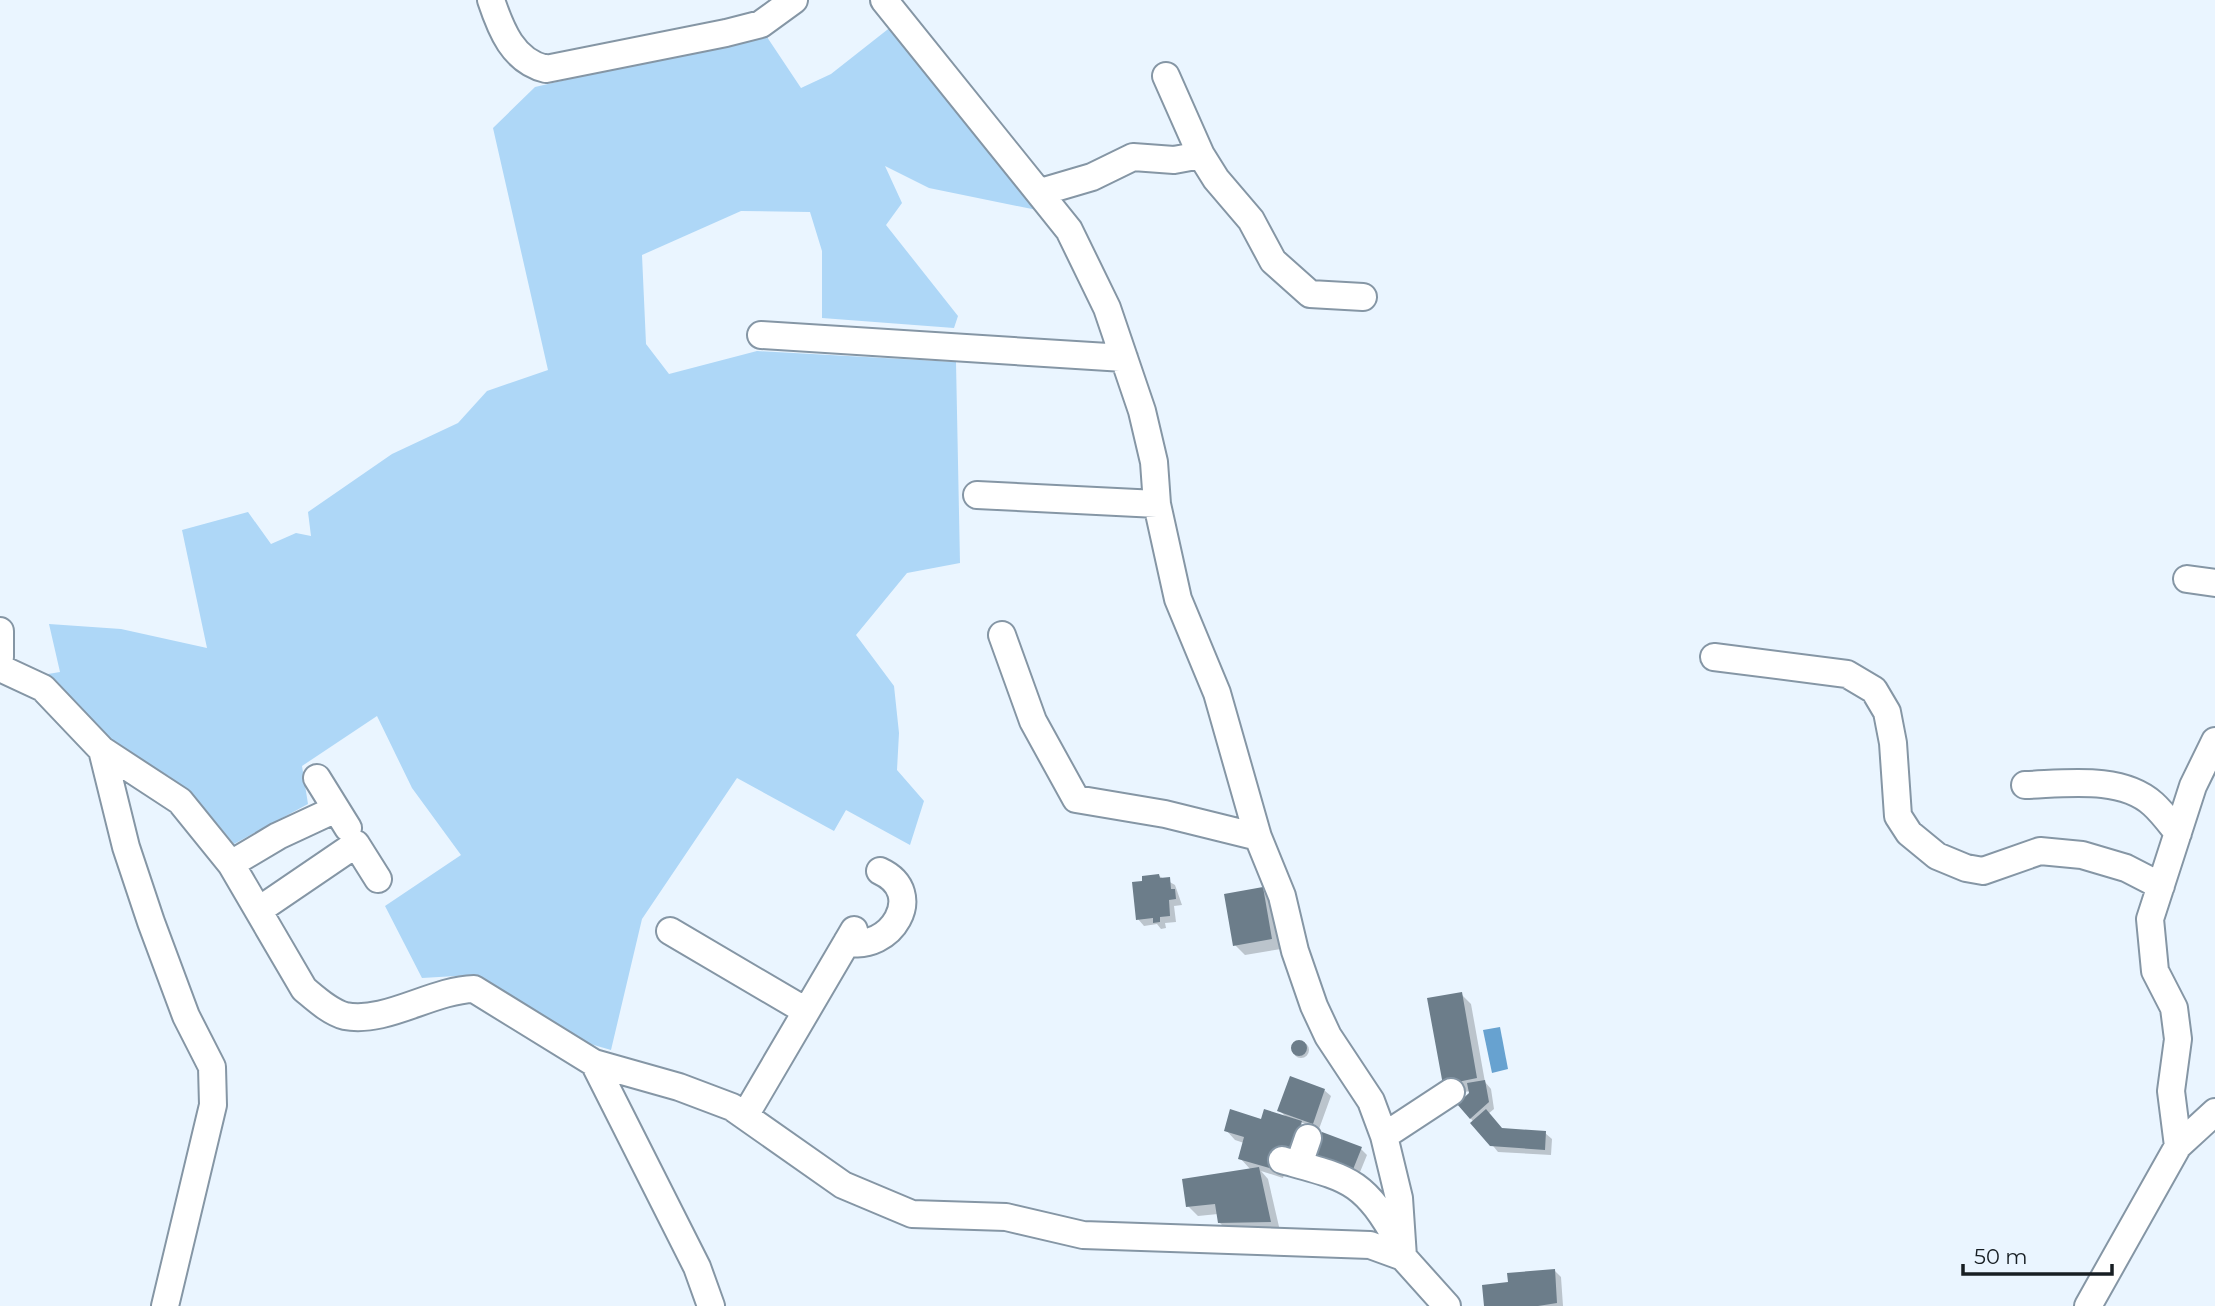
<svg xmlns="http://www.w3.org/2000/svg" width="2215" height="1306" font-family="Montserrat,sans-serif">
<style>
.green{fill:#aed7f7}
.water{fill:#67a2d0}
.shadow{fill:#0003}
.building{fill:#6c7d8a}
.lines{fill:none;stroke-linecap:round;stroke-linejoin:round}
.minor-casing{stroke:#8596a5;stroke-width:30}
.minor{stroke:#fff;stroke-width:26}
</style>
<rect width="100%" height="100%" fill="#eaf5ff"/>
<path class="green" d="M892,26L1037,210L929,188L885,166L902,203L886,225L958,316L954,328L822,318V251L810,212L741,211L642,255L646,344L669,374L757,351L956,362L960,563L907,573L856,635L894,686L899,733L897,770L924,801L910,845L846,810L834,831L737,778L642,919L611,1050L580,1041L473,975L422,978L385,906L461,855L412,788L377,716L302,766L308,804L234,844L206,810L169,776L136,760L99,733L42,675L60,672L49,624L121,629L207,648L182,530L248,512L271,544L296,533L311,536L308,512L392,454L458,423L487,391L548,370L493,128L535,87L765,34L801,88L831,74Z"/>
<path class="water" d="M1500,1027L1508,1069L1492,1073L1483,1030Z"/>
<path class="shadow" d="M1159,876L1175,885L1182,905L1174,906L1176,922L1165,923L1166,928L1161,929L1157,924L1144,926L1138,919L1144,882Z
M1263,889L1273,899L1281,949L1245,955L1235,945Z
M1461,994L1471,1004L1485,1082L1491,1089L1494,1109L1488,1114L1502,1130L1545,1133L1552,1139L1551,1155L1498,1152L1459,1104L1470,1094V1091L1454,1094Z
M1293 1050a8 8 0 1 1 16 0a8 8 0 1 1-16 0Z
M1324,1090L1331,1096L1319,1129L1300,1122L1311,1132L1289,1159L1283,1178L1261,1171L1268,1179L1280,1231L1230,1233L1220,1223L1218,1214L1198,1216L1188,1206L1251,1170L1240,1158L1244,1143L1235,1140L1226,1130L1287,1118L1279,1110Z
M1361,1149L1367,1155L1358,1177L1320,1163Z
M1555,1271L1561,1277L1563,1306H1486L1510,1284Z"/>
<path class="building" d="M1159,874L1160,878L1170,877L1171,889H1175L1176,899L1169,900L1170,916L1160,917V922L1153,923V918L1136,920L1132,882L1142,881V876Z
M1263,887L1272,939L1233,946L1224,894Z
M1462,992L1477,1078L1443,1085L1427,998Z
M1291 1048a8 8 0 1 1 16 0a8 8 0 1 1-16 0Z
M1290,1076L1325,1089L1313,1124L1277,1111Z
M1485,1080L1489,1102L1470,1119L1457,1104L1469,1093L1467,1083Z
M1230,1109L1261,1119L1264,1109L1302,1121L1291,1154L1273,1169L1238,1159L1244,1137L1224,1131Z
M1486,1109L1502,1128L1546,1131L1545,1150L1490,1146L1470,1123Z
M1322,1132L1362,1147L1352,1172L1312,1157Z
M1259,1167L1271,1222L1218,1223L1215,1204L1186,1207L1182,1179Z
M1555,1269L1557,1303L1538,1306H1484L1482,1285L1508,1282L1507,1273Z"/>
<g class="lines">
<g class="minor-casing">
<path id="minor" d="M491,0C501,30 513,61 546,69L726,33L761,24L794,0
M884,0L1069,230L1107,308L1142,411L1154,462L1157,504L1178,599L1217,693L1258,837L1282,896L1295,951L1314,1006L1328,1036L1371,1101L1384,1136L1399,1198L1403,1257
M1201,155L1216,179L1251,220L1273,261L1310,294L1363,297
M1041,192L1092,177L1133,157L1174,160L1201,155L1166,76
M761,335L1124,358
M977,495L1157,504
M2187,579L2215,583
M0,631V657
M1002,635L1033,721L1076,799L1165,814L1258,837
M1714,657L1847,674L1874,690L1887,712L1893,743L1898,816L1909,833L1937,856L1966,868L1983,871L2040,851L2082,855L2126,868L2161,886
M0,668L43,688L102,750L180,801L231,864L304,989C316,999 330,1012 345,1016C386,1024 432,990 474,989L594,1063L679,1087L732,1107L843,1185L912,1214L1006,1217L1083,1235L1370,1245L1403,1257L1447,1306
M102,750L126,847L151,922L186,1016L212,1067L213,1105L165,1306
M317,778L348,828
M2025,785C2064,784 2121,775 2153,804C2162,812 2170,823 2178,833
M231,864L278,836L336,809
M259,910L356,844L378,879
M670,931L806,1011
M847,942C890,953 928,893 880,871
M594,1063L697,1267L711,1306
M746,1114L854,930
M1384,1136L1451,1092
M2178,1146L2171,1091L2178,1039L2174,1008L2155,971L2150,919L2193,786L2215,741
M1282,1160C1350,1179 1363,1179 1399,1243
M1299,1164L1308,1138
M2088,1306L2178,1146L2215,1112"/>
</g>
<use href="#minor" class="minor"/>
</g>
<path d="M1963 1264v10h149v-10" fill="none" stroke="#171e23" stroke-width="3.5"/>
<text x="1974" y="1264" font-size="21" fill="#171e23" stroke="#eaf5ff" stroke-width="5" paint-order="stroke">50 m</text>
</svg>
